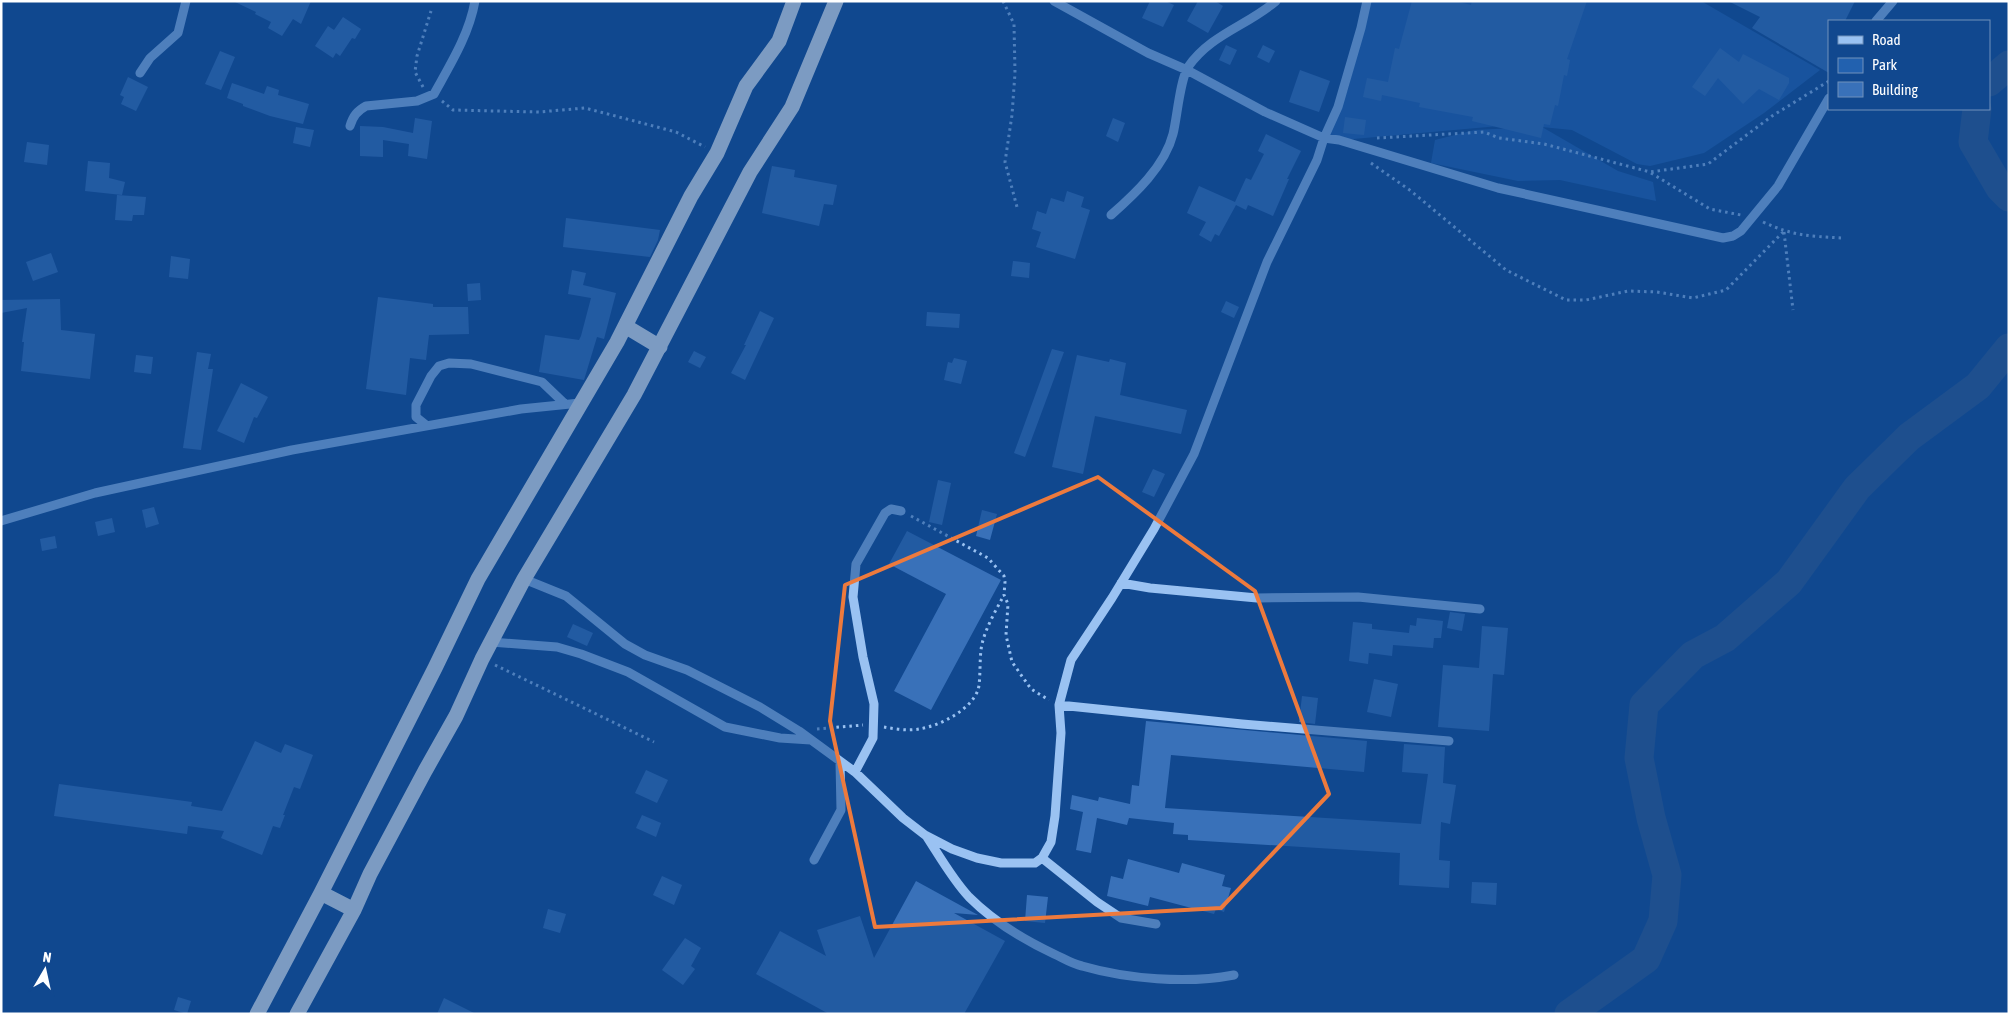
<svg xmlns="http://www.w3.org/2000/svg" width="2010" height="1015" font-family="'Asap Condensed',sans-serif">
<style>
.green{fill:#2261af}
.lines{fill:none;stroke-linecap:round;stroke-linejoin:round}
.river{stroke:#2f588d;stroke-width:29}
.building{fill:#3971b9}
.path{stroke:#9ac2f2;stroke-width:3;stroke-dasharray:2.5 4;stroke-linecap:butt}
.minor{stroke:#9ac2f2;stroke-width:9}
.highway{stroke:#fff;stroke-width:15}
.marked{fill:none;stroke:#ed7a3d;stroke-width:4;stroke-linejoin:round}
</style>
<rect width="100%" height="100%" fill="#11488f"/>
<path class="green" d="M1371,1H1701L1820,70L1764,113L1704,153L1650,166L1637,164L1572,130L1542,127L1618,171L1653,182L1656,201L1560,180L1518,181L1431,163L1435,140L1475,130L1538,127L1521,124L1342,140L1329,135L1348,89Z"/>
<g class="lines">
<path class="river" d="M1989,82L2009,65
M1977,109L1973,142L2000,188L2009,197
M1569,1014L1646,959L1663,921L1667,875L1651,818L1639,758L1644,705L1693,655L1725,638L1789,582L1857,488L1909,437L1978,386L2009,348"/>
</g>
<path class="building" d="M233,1H311L301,24L293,19L282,36L268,28L271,22L255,14L256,12Z
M1150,1H1165L1174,5L1163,27L1142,18Z
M1198,1H1215L1223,6L1208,33L1187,21Z
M1412,1H1455L1471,5L1472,1H1587L1567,59L1570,60L1567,76L1564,75L1558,106L1555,105L1550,125L1544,124L1541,138L1472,121L1473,117L1419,107L1420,103L1382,95L1381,101L1363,97L1367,78L1388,82L1395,48L1399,49Z
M1728,1H1855L1845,21H1829V73L1752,28L1760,17Z
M343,17L361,29L355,39L352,38L340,56L336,53L333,58L315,46L328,26L334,30Z
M1226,45L1237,50L1230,65L1219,60Z
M1263,45L1275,51L1269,63L1257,57Z
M1720,48L1739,62L1743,54L1789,78V83L1779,100L1759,89L1743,104L1718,78L1705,96L1692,87Z
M220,51L235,57L221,90L205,84Z
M1300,70L1330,81L1319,112L1289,102Z
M128,77L148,87L136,111L121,104L124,97L120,95Z
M232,83L264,94L267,86L279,90L278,95L309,104L303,124L270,116L243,106V104L227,98Z
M1345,117L1366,120L1364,135L1343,133Z
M415,118L432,121L427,159L408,156L409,144L383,140V157L360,156V126L383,127L413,133Z
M1113,118L1125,123L1118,142L1106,136Z
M296,127L314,130L310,147L293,143Z
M1266,134L1301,151L1287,179H1289L1273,216L1248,205L1246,210L1236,205L1219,236L1215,234L1211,242L1199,235L1206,222L1187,213L1199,186L1235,202L1246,178L1251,180L1264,154L1258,151Z
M27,142L49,145L47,165L24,162Z
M88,161L110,163L109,178L125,182L122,195L85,191Z
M772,166L795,170L794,177L837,185L833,205L824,204L819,226L762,213Z
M1067,191L1084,197L1081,207L1090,210L1075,259L1036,247L1041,232L1032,229L1037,211L1046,214L1051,198L1064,202Z
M117,195L146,197L144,215H133L132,221L115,220Z
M566,218L660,230L658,240L650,257L563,247Z
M51,253L58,272L33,281L26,262Z
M171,256L190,259L188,279L169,277Z
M1013,261L1030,263L1029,278L1011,276Z
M572,270L586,273L583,285L616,293L604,339L597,337L584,380L539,372L545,335L579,340L581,336L591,298L568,294Z
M480,283L481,300L468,301L467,284Z
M378,297L433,304V307H468L469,334L429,335L426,360L410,358L406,395L366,389Z
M60,299L61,330L95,334L90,379L21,371L24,342H22L27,308L1,313V300Z
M1226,301L1239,307L1234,318L1221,312Z
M760,311L774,318L745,380L731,373L746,345H744Z
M927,312L960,314L959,328L926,326Z
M1052,349L1064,352L1025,457L1014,453Z
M694,351L706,357L700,368L688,362Z
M197,352L211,354L208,369H213L201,450L183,448Z
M136,355L153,357L151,374L134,372Z
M1077,355L1109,362L1110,359L1126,363L1120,395L1187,410L1181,434L1095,416L1083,474L1052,467Z
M954,358L967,361L961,384L944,380L948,362L952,363Z
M241,383L268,397L257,418L254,417L244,443L217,431Z
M1153,469L1165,474L1154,497L1142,492Z
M938,480L951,483L942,525L929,522Z
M154,507L159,524L146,528L142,510Z
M982,510L997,514L990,540L976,536Z
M112,518L115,532L98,536L95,522Z
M907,531L1001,580L931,710L894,691L946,594L889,564Z
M55,536L57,548L42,551L40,539Z
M1450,612L1465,614L1462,631L1447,628Z
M1417,618L1443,621L1441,638H1434L1433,648L1393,645L1392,656L1369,653L1368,664L1349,661L1353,622L1372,624V629L1409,633L1410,625L1416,626Z
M573,624L593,633L587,646L567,637Z
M1482,626L1508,628L1504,675L1493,674L1489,731L1438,727L1443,665L1479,668Z
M1374,679L1398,684L1391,717L1367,712Z
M1302,696L1318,698L1315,724L1299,722Z
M1146,721L1367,741L1364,772L1171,755L1165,808L1421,824L1428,774L1402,772L1404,744L1445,747L1443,783L1456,785L1450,824L1441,822L1439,860L1450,861L1449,888L1399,885L1400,853L1188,840V835L1173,834L1174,823L1129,818L1127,825L1097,818L1091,853L1076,850L1083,812L1070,809L1072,795L1098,801L1099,797L1130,804L1132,785L1139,786Z
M255,741L281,753L285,744L313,755L300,789L294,787L283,815H285L280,828L273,826L262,855L221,838L224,831L188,826L187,834L54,816L59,784L192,802L191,806L222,811Z
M646,770L668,780L657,803L635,793Z
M642,815L661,823L656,837L636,828Z
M1128,859L1179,873L1182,863L1225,875L1222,886L1231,888L1224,912L1216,909L1214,914L1150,897L1148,906L1107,896L1111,876L1123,879Z
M662,876L682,885L674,905L653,895Z
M916,881L978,915L954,913L1005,941L964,1014H829L756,974L780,931L826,956L817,930L860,916L874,958Z
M1472,882L1497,883L1496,905L1471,903Z
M1027,895L1048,897L1045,923L1025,921Z
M548,909L566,914L560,933L543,928Z
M685,938L701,948L691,966L695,969L683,985L662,970Z
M178,997L191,1001L187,1014L174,1010Z
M444,998L476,1014H437Z"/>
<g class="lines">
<path class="path" d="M1003,1L1014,24L1015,73L1012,115L1005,162L1017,207
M423,87L415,72L417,56L431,11
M442,101L453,110L539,112L585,108L676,132L705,147
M1377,138L1484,132L1499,138L1544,144L1650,172L1708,164L1772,116L1829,81
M1371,163L1411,191L1506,270L1566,300H1586L1628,291L1657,292L1693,298L1726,290L1784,231
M1651,173L1710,209L1741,215
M1763,222C1794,236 1808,236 1841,238
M1784,232L1793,310
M911,516L988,558L1004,576L1005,582L1004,595L1008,604L1006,635L1012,662L1031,689L1049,700
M495,665L654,742
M884,727C895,729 908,731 919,729C939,726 970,711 978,690C981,680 979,657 982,644C986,627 996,610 1004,595
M817,729L863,725"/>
<path class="minor" d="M1054,1L1148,53L1187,70L1265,112L1324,138L1339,140L1498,188L1723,238L1733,236L1741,231L1778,186L1829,98
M1876,21L1893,1
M140,73L150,58L178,33L186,1
M350,126C353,116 357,111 366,106L417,101L434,94C450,65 469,35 475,1
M1111,215C1135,194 1165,166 1173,134C1177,118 1180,80 1188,67C1211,34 1247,26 1276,1
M426,425L416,417V405L431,376L439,366L449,363L471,364L542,382L565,404
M1,521L95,493L292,450L521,409L580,403
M524,579L566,596L625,644L645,655L687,670L760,707L799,731L855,772L903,818L925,835L952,849L977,858L1001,863H1035L1042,858L1051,842L1055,816L1061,733L1059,705L1071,660L1112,598L1154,529L1194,454L1267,262L1317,160L1324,138L1338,107L1361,28L1367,1
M1121,583L1150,588L1257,598L1358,597L1480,609
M491,642L557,647L581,654L628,672L725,727L780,738L811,740
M1059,705L1242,724L1449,741
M855,772L873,738L874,704L863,657L853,597L856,564L885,513L891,509L901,511
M927,837C940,857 953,880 969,897C994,922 1022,939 1054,954C1063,958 1072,964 1082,966C1127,979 1187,984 1234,975
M1042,858L1097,902L1121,918L1156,924
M814,860L841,810L840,761"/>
<path class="highway" d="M625,326L660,347
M321,893L354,910
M257,1014L321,893L435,668L478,579L617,342L691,196L717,153L746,86L779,41L794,1
M297,1014L354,910L370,874L425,771L456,716L482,659L524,579L634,395L750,172L792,107L836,1"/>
</g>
<path d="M0 0H2010V1015H0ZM1098,477L1255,591L1329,794L1221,908L875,927L830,721L845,585Z" fill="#11488f" fill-opacity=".55" fill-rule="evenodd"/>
<path class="marked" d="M1098,477L1255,591L1329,794L1221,908L875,927L830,721L845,585Z"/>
<rect width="2010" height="1015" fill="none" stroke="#ffffff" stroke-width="5"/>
<rect x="1828" y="20" width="162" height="90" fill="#11488f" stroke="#7091bc"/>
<rect x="1838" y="36" width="25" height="8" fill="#9ac2f2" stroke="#7091bc"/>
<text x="1872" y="45" font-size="15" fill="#ffffff">Road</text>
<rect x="1838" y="58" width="25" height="15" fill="#2261af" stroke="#7091bc"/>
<text x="1872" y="70" font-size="15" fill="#ffffff">Park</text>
<rect x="1838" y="82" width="25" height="15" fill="#3971b9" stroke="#7091bc"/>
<text x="1872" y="95" font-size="15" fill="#ffffff">Building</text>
<g transform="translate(45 970) rotate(9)" stroke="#11488f" stroke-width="4" paint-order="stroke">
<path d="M0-4L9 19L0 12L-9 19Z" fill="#ffffff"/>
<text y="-8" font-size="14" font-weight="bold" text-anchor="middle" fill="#ffffff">N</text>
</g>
</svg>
